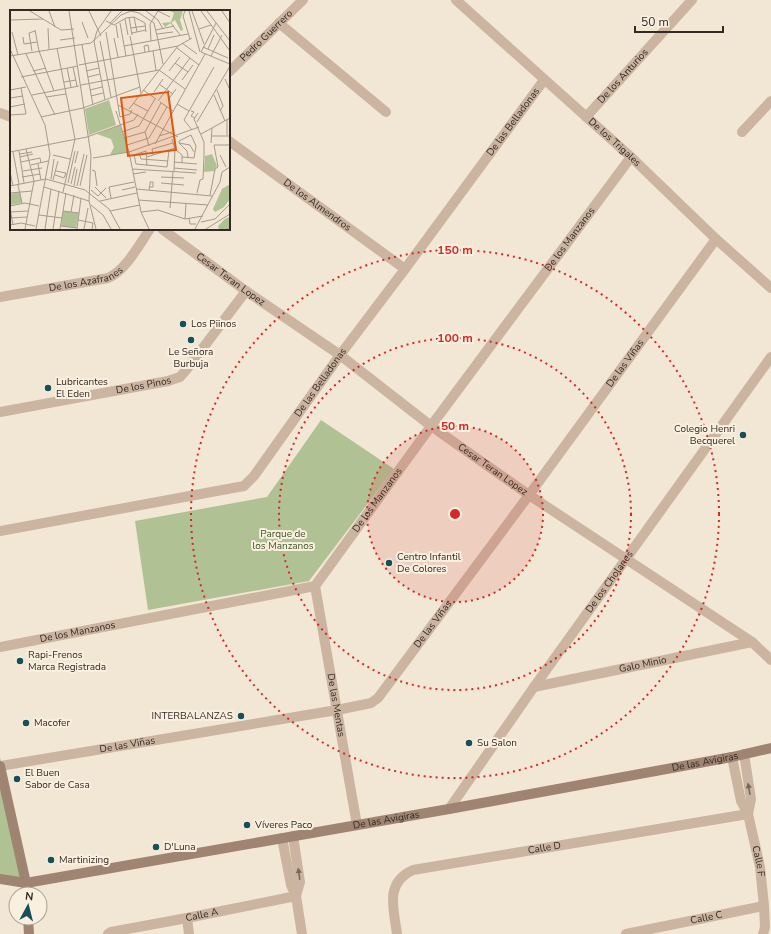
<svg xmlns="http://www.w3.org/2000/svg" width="771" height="934" font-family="'Nunito Sans',sans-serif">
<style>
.green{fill:#b0c293}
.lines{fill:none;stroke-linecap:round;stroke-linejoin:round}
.street{stroke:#cbb5a0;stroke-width:10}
.secondary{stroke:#9e8471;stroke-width:10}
.oneway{fill:#78685c}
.ring{fill:none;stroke:#d62828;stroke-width:2;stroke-dasharray:2 4}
.poi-dot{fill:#165058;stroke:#faf0e0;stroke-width:1.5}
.labels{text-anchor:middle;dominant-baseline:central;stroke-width:4;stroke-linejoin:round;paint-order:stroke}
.street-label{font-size:10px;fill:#342924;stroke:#faf0e0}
.poi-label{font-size:10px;fill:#342924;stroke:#faf0e0;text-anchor:start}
.park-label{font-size:10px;fill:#415426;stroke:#faf0e0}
.inset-road{fill:none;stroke:#a69a8e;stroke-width:1}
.view{fill:#df570d;fill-opacity:0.15;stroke:#df570d;stroke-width:2}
.inset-edge{fill:none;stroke:#342924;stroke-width:2}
.centre{fill:#d62828;stroke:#faf0e0;stroke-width:2}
.ring-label{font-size:12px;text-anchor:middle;font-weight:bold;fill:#d62828;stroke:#faf0e0;stroke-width:4;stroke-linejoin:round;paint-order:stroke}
</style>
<rect width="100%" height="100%" fill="#f2e6d4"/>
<path class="green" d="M321,420L394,469L309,581L148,610L135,521L267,497Z
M0,757L26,883L0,879Z"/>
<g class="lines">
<g class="street">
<path id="s1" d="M456,0L631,157L716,239L771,288"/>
<path d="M279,23L386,112"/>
<path id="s2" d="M229,72L303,0"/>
<path d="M0,113L11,117"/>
<path id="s3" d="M586,117L692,0"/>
<path d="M742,132L771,101"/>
<path id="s4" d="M229,141L405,269"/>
<path id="s5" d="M162,229L246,291L340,355L431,426L529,495L752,642L771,660"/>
<path id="s6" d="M0,297L108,278C126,270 139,245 150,229"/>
<path id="s7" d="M0,412L168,381L180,377L187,369L246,291"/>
<path id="s8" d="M0,531L244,486L254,476L340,355L405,269L544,80"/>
<path id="s9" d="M315,586L357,825"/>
<path id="s10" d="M0,647L315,586L431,426L631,157"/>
<path id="s11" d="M534,687L752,642"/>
<path d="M744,754L751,799L748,814"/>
<path id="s12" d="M732,757L741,801L748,814L760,867L764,906L765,927L763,934"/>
<path id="s13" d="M0,766L337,710L371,703L378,698L529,495L716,239"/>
<path id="s14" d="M449,809L534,687L771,357"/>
<path d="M293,836L300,882L296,896"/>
<path d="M282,838L291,885L296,896L302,934"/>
<path d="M187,918L189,934"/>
<path id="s15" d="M108,934L111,932L187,918L296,896"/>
<path id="s16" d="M397,934C394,909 384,883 413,870L748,814"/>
<path id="s17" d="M626,934L764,906"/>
</g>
<g class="secondary">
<path d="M0,766L26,883L27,894"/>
<path id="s18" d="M0,879L26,883L449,809L732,757L771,748"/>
<path d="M28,918L29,934"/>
</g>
</g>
<defs><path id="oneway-solid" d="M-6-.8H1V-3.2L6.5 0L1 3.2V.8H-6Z"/></defs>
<g class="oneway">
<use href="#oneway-solid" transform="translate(749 789) rotate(-100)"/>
<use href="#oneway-solid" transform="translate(299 874) rotate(-98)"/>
</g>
<circle cx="455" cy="514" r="88" fill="#d62828" fill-opacity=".12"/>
<g class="ring">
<circle cx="455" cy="514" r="88"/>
<circle cx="455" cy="514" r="176"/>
<circle cx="455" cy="514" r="264"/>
</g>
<g class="poi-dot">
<circle cx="183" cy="324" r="4"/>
<circle cx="191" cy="340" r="4"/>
<circle cx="48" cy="388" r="4"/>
<circle cx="743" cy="435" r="4"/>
<circle cx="389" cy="563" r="4"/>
<circle cx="20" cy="661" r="4"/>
<circle cx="241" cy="716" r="4"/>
<circle cx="26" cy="723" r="4"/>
<circle cx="469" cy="743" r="4"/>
<circle cx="17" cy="779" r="4"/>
<circle cx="247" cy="825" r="4"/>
<circle cx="156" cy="847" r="4"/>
<circle cx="51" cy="860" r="4"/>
</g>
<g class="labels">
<g class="street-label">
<text stroke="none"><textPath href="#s2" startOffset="52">Pedro Guerrero</textPath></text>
<text stroke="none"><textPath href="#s3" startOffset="55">De los Anturios</textPath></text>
<text stroke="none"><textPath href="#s8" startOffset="701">De las Belladonas</textPath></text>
<text stroke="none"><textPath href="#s1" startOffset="213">De los Trigales</textPath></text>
<text stroke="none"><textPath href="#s4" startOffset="109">De los Almendros</textPath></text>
<text stroke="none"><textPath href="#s10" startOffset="751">De los Manzanos</textPath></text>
<text stroke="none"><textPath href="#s6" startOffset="88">De los Azafranes</textPath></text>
<text stroke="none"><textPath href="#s5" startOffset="85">Cesar Teran Lopez</textPath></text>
<text stroke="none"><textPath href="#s13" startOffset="801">De las Viñas</textPath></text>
<text stroke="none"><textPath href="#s8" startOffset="377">De las Belladonas</textPath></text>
<text stroke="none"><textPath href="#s7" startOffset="146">De los Pinos</textPath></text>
<text stroke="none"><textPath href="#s5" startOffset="409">Cesar Teran Lopez</textPath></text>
<text stroke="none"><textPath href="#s10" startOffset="427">De los Manzanos</textPath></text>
<text stroke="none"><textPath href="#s14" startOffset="278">De los Cholanes</textPath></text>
<text stroke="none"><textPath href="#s13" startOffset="477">De las Viñas</textPath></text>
<text stroke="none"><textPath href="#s10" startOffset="79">De los Manzanos</textPath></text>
<text stroke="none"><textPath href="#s11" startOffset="111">Galo Minio</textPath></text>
<text stroke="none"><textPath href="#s9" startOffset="121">De las Mentas</textPath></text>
<text stroke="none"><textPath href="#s13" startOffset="129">De las Viñas</textPath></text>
<text stroke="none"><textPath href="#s18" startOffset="716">De las Avigiras</textPath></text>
<text stroke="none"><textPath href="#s18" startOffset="392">De las Avigiras</textPath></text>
<text stroke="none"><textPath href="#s16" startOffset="206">Calle D</textPath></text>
<text stroke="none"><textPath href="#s12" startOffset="108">Calle F</textPath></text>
<text stroke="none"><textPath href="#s15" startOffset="96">Calle A</textPath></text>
<text stroke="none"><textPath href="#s17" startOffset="82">Calle C</textPath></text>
</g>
<g class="poi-label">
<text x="191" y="324">Los Piinos</text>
<text x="191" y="352" text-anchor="middle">Le Señora<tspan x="191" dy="12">Burbuja</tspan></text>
<text x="56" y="382">Lubricantes<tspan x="56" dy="12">El Eden</tspan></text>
<text x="735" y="429" text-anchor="end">Colegio Henri<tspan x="735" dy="12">Becquerel</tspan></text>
<text x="397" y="557">Centro Infantil<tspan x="397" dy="12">De Colores</tspan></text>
<text x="28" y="655">Rapi-Frenos<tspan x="28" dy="12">Marca Registrada</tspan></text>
<text x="233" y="716" text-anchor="end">INTERBALANZAS</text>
<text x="34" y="723">Macofer</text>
<text x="477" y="743">Su Salon</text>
<text x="25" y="773">El Buen<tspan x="25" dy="12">Sabor de Casa</tspan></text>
<text x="255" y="825">Víveres Paco</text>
<text x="164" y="847">D'Luna</text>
<text x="59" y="860">Martinizing</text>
</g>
<g class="park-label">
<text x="283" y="534">Parque de<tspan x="283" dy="12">los Manzanos</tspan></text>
</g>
</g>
<g transform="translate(10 10)">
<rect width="220" height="220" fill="#f2e6d4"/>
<path d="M160,1H173L170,10L173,20L171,21L165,10L155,17L152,13L161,12L164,3ZM99,90L106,115L79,125L75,99ZM110,115L119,142L100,145L104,137L101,129L87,124ZM202,144L207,156L204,161L194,162L195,146ZM220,174V189L214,197L205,202L203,199L212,179ZM10,182L12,193L0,195V184ZM53,201L69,203L66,218L51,216ZM220,207V219H209L208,216L215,209Z" fill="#b0c293"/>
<path class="inset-road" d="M20,1L51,20L64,19M39,1L45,17M59,1L81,145L79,191L86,219M79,1L91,26M136,1L148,10L153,19M175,1L173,6L180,29M179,1L190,42M182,1L194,34M191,1L220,41M197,1L220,31M212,1L220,13M119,7L122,25M124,7L127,22M115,9L118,25M0,10L33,9M96,11L104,15L116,8L124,7L135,13L136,22M72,12L78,28M100,13L112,1M110,13L116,46M161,13L170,25M106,15L108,28M38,18L39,39M121,18L135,16M189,19L201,15M25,20L29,41L44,81M146,20L164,16M2,22L8,45M96,22L110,107M122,23L136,20M147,24L163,22M120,26L131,83M13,27L14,34L27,32M104,28L108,47M50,30L65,28M148,30L153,54M90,31L101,87M141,31L140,14L148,1L160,7M172,33L187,44M72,35L83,95M114,36L178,24M193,37L218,48M47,38L65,129L53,182M167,38L189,55M0,39L35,115L40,144L26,219M198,39L204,25M22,41L19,23L25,21M143,41L146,60M135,42L134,36L138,35L139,41M191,42L206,13M191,42L220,54M16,44L45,105M0,46L81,33L111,5L121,1L129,3L144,13L148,30M201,46L212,25M165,53L178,62M69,55L168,36M63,57L67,76M57,58L61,77M149,60L175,79M23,61L36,58M76,61L89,58M159,61L170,47M11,67L68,56M78,67L90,64M215,69L220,80M172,70L183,55M54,72L66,70M149,74L163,84M71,75L149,60M0,80L16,77M80,80L92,77M133,80L146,89M207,80L213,96L210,101M144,82L153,69M22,85L69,76M204,85L215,111M81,86L93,83M36,87L56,84M0,88L13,86M95,90L84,31L87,21L101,1M158,90L166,79M148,91L180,48M150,92L163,101M123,93L138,101M167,94L179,101M108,95L168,127M0,97L15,94M119,99L168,36L182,28M106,101L119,142L131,202L139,219M181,101L184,102L181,106L185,108M0,105L16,104L11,78M31,107L73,98L130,77M110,107L120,104L122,100M187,112L220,56M182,120L174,110L204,57M112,122L129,116L145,89M135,122L139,136M191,124L220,108M217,125V109M149,126L162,122M202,126H220M114,128L135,122L151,93M162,129L165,139L164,161M169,133V131L181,125L186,136L184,148L172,147M169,133L180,135L184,142M169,133L177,141L178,147M201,133L202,118M145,134L195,44M117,135L139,128L157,97M204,135H220M165,139L172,145V153M9,141L14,173M136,141L124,145L126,154L157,157L159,140M136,141L137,156M0,142L77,127L124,110L128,104M3,142L9,174M129,143L131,149L158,151M10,144L22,142M43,145L60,149M143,145L142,139L163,133M210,145L216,157M10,147L23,144M137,147L165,138M83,148L119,142L189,117M11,152L30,148L31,153M164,152L187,154M65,153L68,141M28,154L31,170M21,155L38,151M164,158L187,160M122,159L186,163M82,160L85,161L87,176M13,161L32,158M0,162L3,176M123,164L136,162M45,165L54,168L56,163L46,161M12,167L30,164M151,167L174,168M41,169L44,149M43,170L48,151M58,173L65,141M151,173L174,175M61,174L65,157M8,175L12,193M0,176L36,169L75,180L99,199L110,219M64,176L67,159M67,176L74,144M70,176L77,145M34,177L79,191M85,177L96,188M126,179L202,186M81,180L88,186L96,178M112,180L125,177M139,180L140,174V172H143V177H140M0,183L22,181M187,183L190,170L193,169L194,146V132L184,109L188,103M200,185L205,159L208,157L204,135M101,188L99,177L124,172M128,190L198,195M90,191L127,183M81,195L93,205L101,219M0,196L15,193L29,196M0,198L3,215M160,198L163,162M53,201L69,203M100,201L130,195M0,202L18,201M61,202L64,185M131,202L148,200L175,209L193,206M29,205L52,208M0,208L17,207M179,208L180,214H186M175,209L176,193M68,210L83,213L82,219M191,212L205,209L220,194M0,215L11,213L25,216M51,216L67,218M15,219L24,171L16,139M35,219L41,179M43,219L49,181M50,219L56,183M67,219L71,188M74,219L78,198M185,219L210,172L212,162L220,157M196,219L220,204"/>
<path class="view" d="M158,82L166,140L118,146L111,88Z"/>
<rect width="220" height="220" class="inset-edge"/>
</g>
<circle cx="455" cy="514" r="6" class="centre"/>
<g class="ring-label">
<text x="455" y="254">150 m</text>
<text x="455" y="342">100 m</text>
<text x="455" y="430">50 m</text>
</g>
<g transform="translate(28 906) rotate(7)"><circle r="19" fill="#faf0e0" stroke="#aba095"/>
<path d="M0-3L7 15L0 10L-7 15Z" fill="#165058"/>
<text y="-6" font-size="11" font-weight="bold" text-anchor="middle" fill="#342924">N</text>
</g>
<path d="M635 26v6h88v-6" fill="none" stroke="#342924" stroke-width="2"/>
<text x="641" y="26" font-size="12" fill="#342924" stroke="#faf0e0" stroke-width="3" paint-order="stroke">50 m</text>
</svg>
